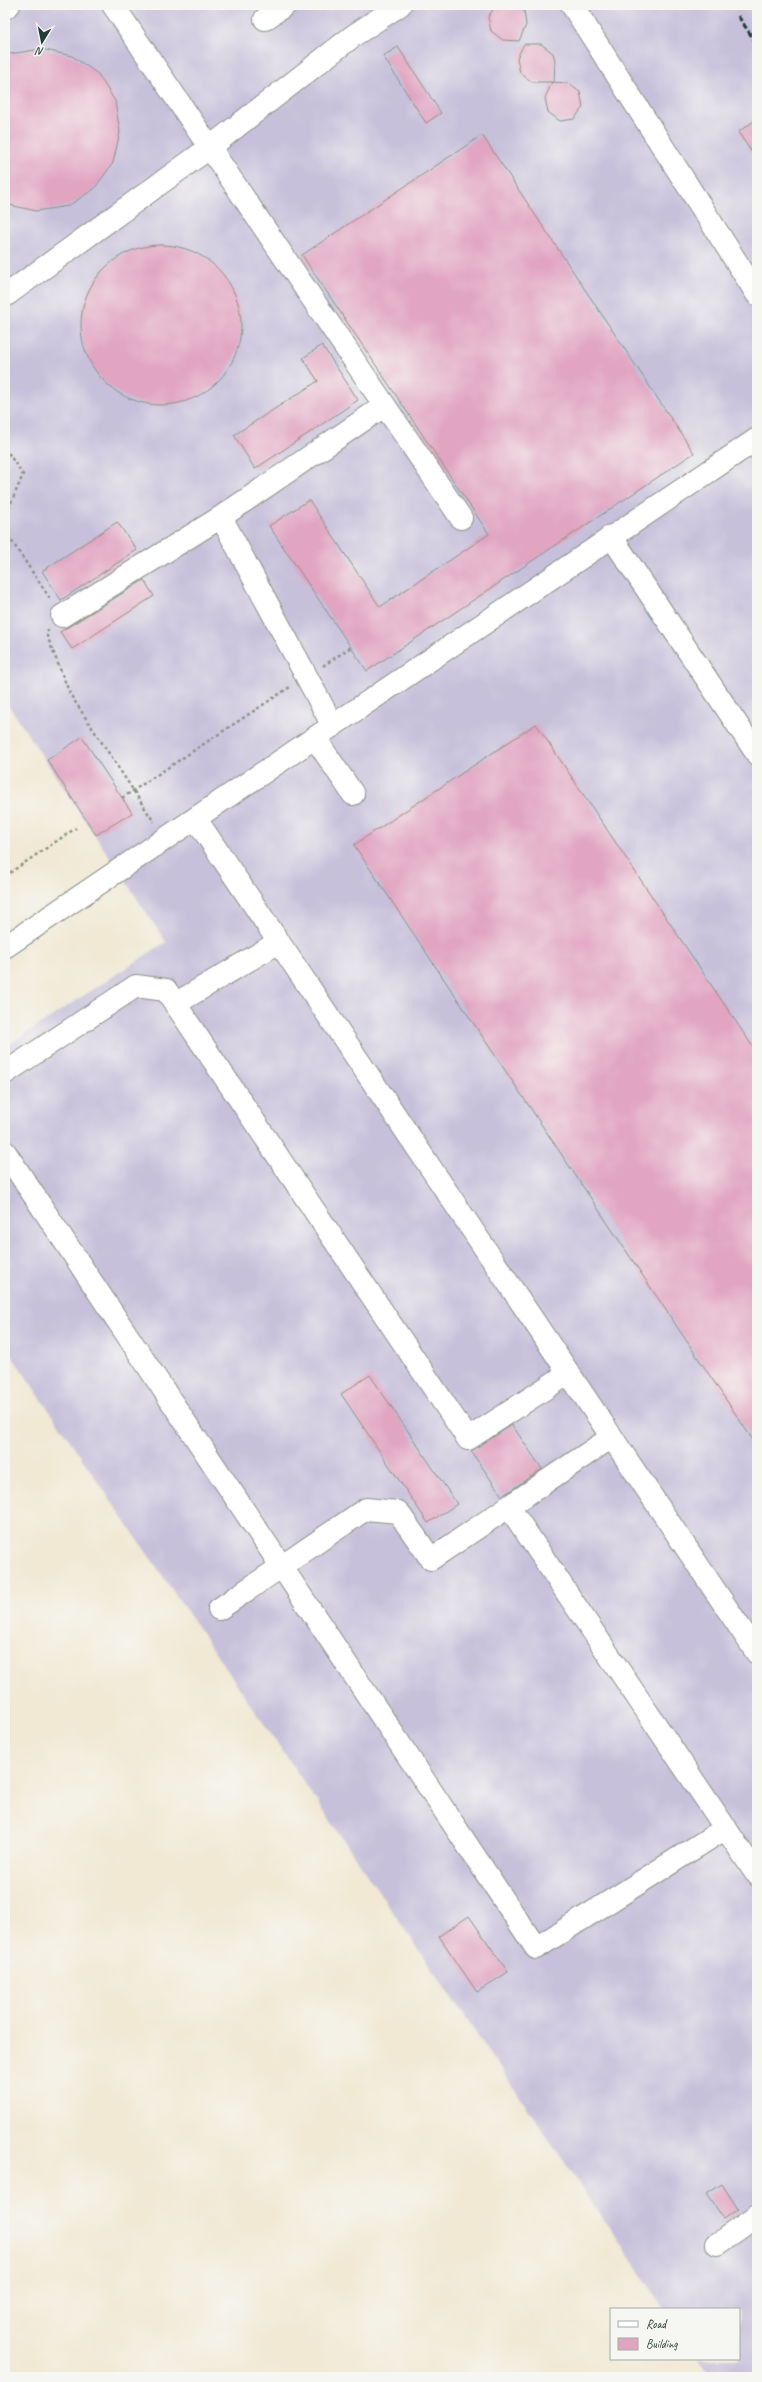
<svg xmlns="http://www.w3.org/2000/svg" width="762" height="2382" font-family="Caveat,sans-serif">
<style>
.industrial{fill:#c6c0da}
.building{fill:#e1a4c1}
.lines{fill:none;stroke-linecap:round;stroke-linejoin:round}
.minor-casing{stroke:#889384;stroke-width:24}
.path{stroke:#889384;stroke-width:2.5;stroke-dasharray:3 3;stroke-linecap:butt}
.minor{stroke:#fff;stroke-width:22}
.rail{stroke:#1f3d34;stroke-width:3;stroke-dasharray:6 3;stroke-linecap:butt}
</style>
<rect width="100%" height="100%" fill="#f6f6f2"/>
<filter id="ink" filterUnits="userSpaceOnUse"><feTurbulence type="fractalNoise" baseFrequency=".025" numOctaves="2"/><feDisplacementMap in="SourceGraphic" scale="8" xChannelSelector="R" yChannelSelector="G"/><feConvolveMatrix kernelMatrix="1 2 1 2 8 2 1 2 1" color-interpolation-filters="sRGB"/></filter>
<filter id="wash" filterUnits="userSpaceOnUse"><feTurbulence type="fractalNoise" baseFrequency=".012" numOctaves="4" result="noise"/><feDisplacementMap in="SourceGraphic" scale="16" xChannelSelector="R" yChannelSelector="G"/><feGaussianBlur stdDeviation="0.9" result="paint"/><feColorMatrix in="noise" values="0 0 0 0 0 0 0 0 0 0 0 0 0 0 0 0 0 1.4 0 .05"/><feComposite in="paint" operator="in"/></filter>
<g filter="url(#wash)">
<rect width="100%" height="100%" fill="#f1e9d4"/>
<path class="industrial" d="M5,5H757V2377H711L699,2359H739V2309H665L5,1346V1047L166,942L5,700Z"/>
<g id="blocks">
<path class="building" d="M496,5H518L524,11L526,25L519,41L503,40L491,31L488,17Z
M524,44H541L553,53L555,60L554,82H532L520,73L517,58Z
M398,47L441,113L426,123L383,56Z
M41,49L72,56L98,74L115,101L120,132L113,163L94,189L68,206L36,211L5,204V57L10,54Z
M552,82L568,83L580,92L583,107L574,119L560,121L548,112L545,98Z
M757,119V160L738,132Z
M482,135L694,453L367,671L269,526L309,500L380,607L489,534L302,255Z
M81 325a80 80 0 1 1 160 0a80 80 0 1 1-160 0Z
M322,345L358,400L255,469L234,435L318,381L303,358Z
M117,522L137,550L61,600L42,571Z
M144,580L154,596L72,649L60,632Z
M536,724L757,1053V1446L354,845Z
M82,737L132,813L96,835L47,760Z
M370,1375L457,1504L428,1523L341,1394Z
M512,1425L542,1469L502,1496L471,1451Z
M469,1916L508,1972L477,1992L439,1936Z
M722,2184L738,2209L724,2219L707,2194Z"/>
</g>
</g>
<g filter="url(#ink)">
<use href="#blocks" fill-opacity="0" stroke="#889384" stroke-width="1"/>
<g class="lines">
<g class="minor-casing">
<path id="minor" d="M113,5L461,518
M572,5L757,294
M5,8L9,5
M265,19L285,5
M5,296L209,148L353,36L400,5
M221,517L333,726
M611,536L757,754
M62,616L221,517L384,406
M315,738L353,794
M196,819L757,1653
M5,947L757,439
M175,1004L279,942
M5,1073L136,986L166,990L468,1439L569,1373
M5,1152L536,1948L726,1828
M509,1507L757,1875
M219,1609L366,1509L398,1512L431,1559L612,1437
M717,2244L757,2216"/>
</g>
<path class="path" d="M5,448L23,475L5,517
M5,531L51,600
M48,629L47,636L70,694L154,822
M323,666L351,647
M122,798L290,687
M5,876L76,828"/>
<use href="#minor" class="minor"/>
<path class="rail" d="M738,16L757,44"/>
</g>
</g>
<rect width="762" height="2382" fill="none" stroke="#f6f6f2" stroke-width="20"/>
<rect x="610" y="2308" width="130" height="52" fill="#f6f6f2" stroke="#a0aca6"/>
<rect x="618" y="2321" width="20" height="6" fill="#ffffff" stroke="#a0aca6"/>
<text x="646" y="2328" font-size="12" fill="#1f3d34">Road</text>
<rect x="618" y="2338" width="20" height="12" fill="#e1a4c1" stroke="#a0aca6"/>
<text x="646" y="2348" font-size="12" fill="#1f3d34">Building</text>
<g transform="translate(42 42) rotate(190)" stroke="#f6f6f2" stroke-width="3" paint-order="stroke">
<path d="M0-3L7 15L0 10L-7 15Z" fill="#1f3d34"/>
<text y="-6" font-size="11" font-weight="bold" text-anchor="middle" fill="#1f3d34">N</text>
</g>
</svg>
